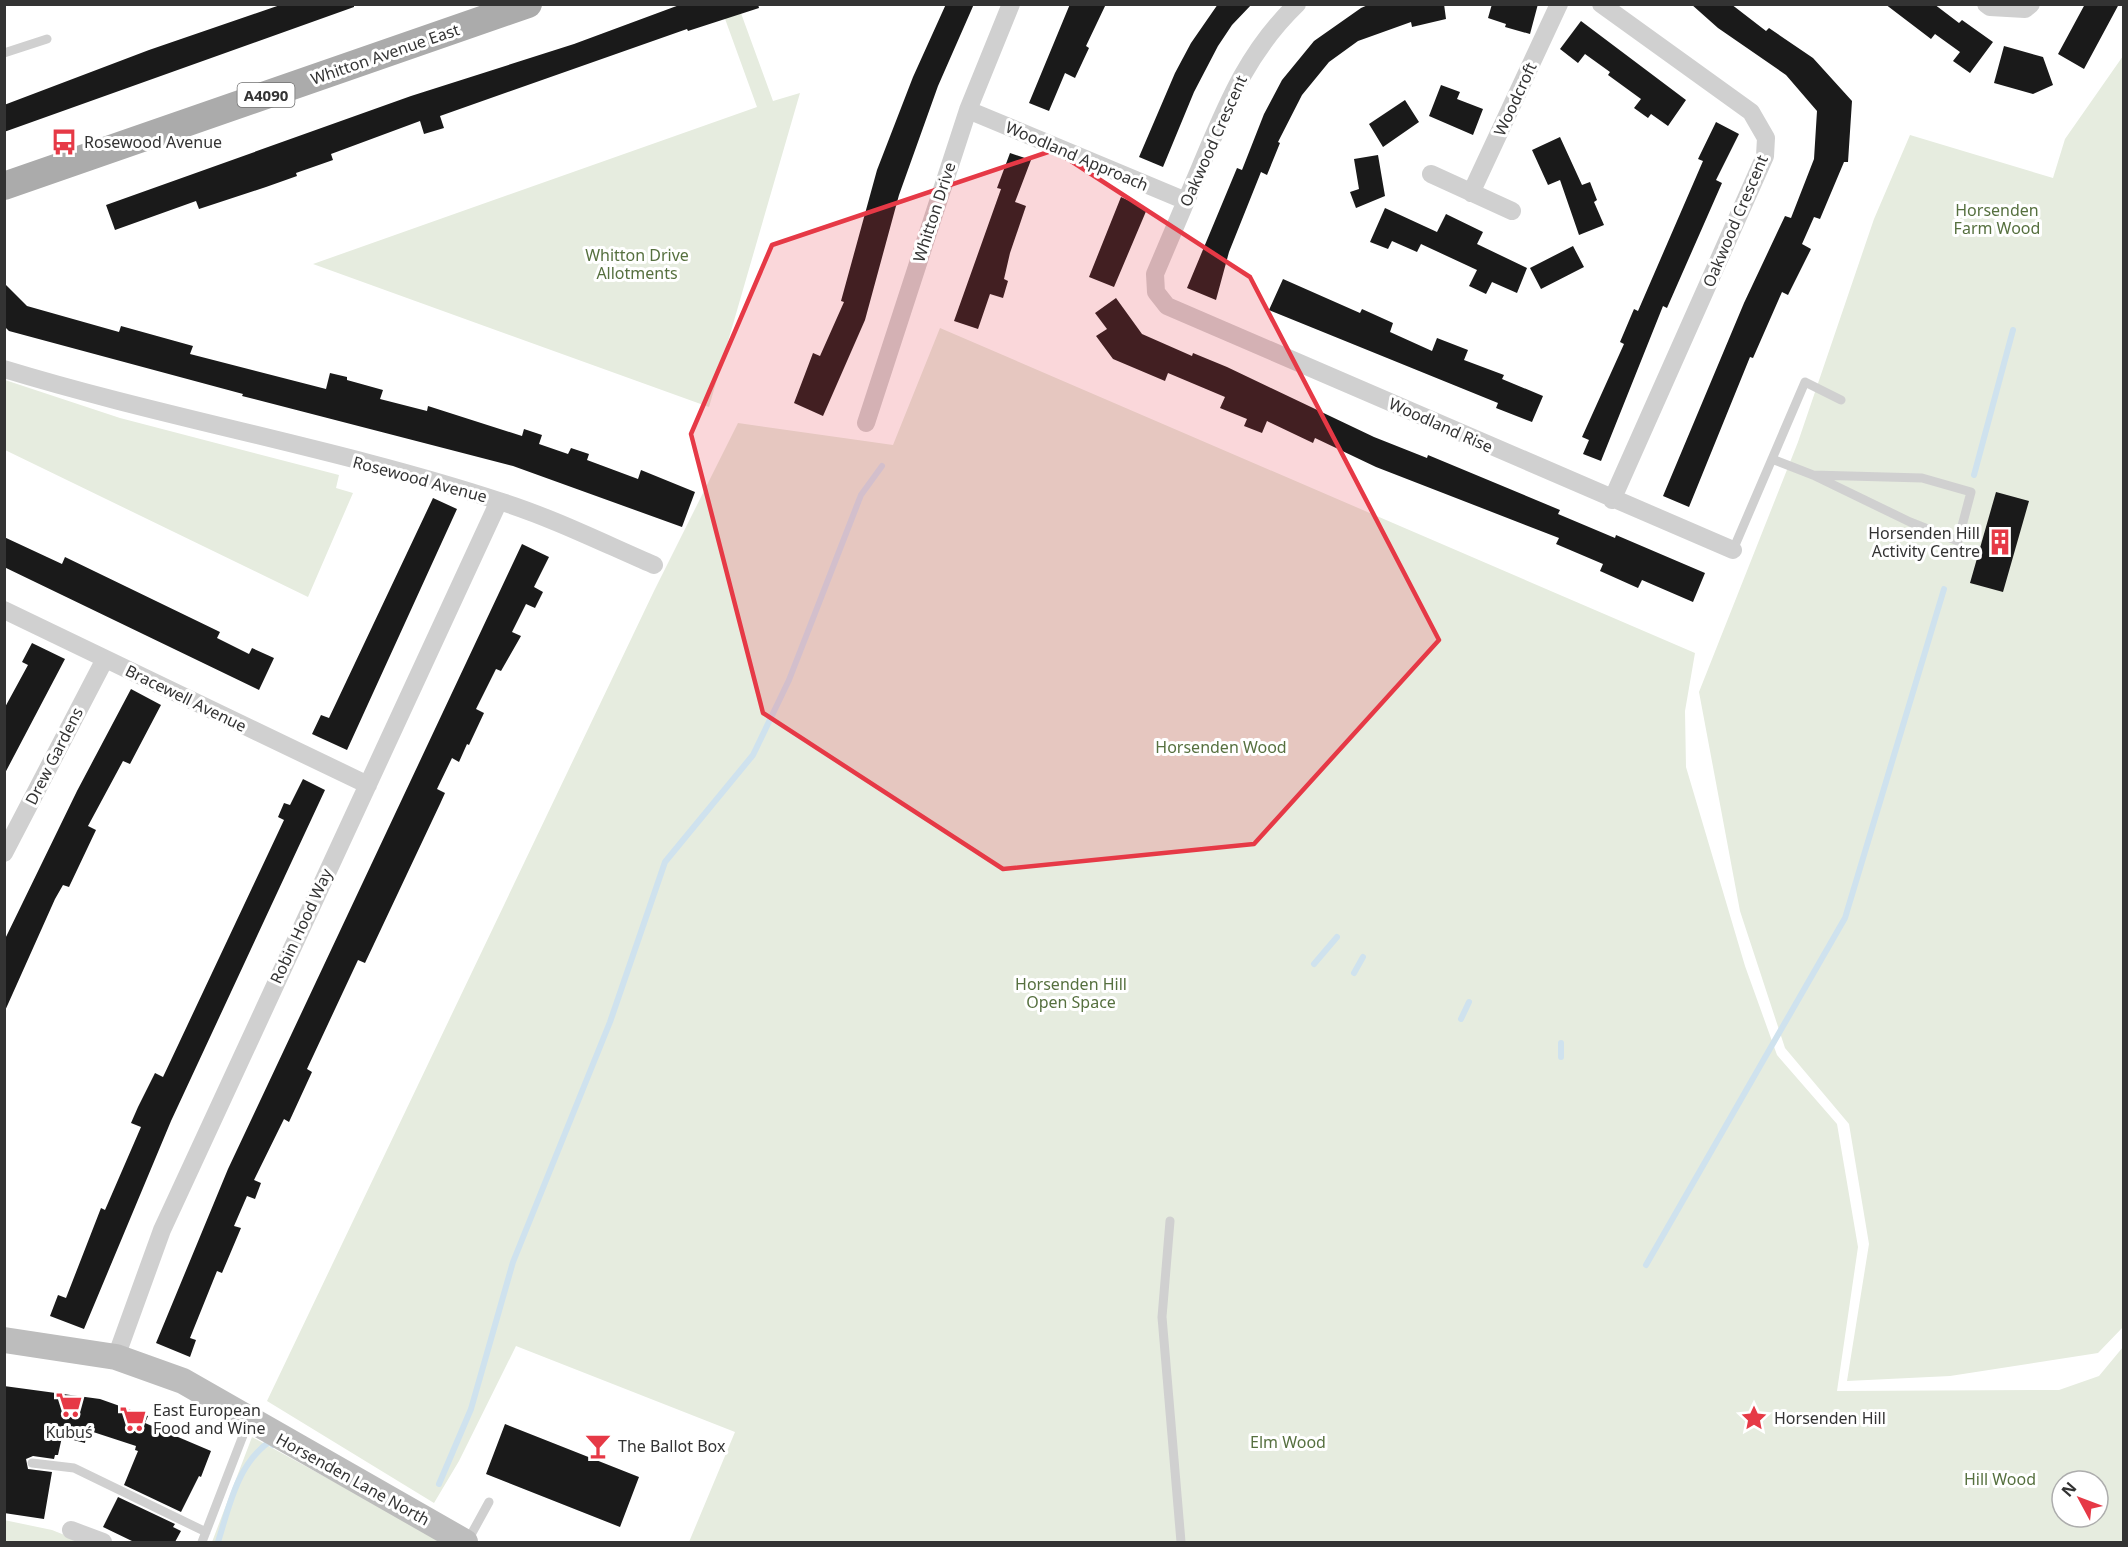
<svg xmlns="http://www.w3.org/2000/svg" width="2128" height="1547" font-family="'Noto Sans',sans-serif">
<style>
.green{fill:#e6ecdf;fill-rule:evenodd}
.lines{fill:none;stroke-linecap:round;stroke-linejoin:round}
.stream{stroke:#cfe2ee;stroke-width:6}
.building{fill:#1a1a1a}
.lane{stroke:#d0d0d0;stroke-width:9}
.street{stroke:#d0d0d0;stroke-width:18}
.secondary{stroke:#bdbdbd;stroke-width:26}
.primary{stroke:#ababab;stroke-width:28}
.marked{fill:#e63946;fill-opacity:0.2;stroke:#e63946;stroke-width:4.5;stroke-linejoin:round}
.labels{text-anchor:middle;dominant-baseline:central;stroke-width:6;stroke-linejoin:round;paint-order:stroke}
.shield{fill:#fff;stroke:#707070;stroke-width:1.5}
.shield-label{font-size:15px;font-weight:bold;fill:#333}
.street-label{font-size:16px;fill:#333;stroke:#fff}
.poi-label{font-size:16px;fill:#333;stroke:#fff;text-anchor:start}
.park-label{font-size:16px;fill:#56703f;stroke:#fff}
</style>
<rect width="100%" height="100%" fill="#fff"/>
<path class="green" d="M720,5H738L773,101L800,93L709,407L313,264L757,107Z
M2123,56L2124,1326L2098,1353L1950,1376L1847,1381L1869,1244L1849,1124L1785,1048L1740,911L1699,692L1798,442L1874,219L1910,135L2053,178L2065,139Z
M940,328L1695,653L1685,711L1686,767L1745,966L1777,1055L1837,1124L1858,1247L1837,1391L2059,1390L2099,1376L2123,1347V1542H689L735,1432L516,1346L459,1461L434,1503L267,1401L654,591L738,423L893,445ZM2062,1481H2098V1517H2062Z
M5,380L120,418L339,475L336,488L353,493L308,597L5,450Z
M252,1437L444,1542H212Z
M4,1520L52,1530L82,1542H5Z"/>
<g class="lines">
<path class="stream" d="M1974,475L2013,330
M1314,964L1337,937
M1354,973L1363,957
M1461,1019L1469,1002
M1561,1043V1057
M1646,1265L1845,918L1944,589
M439,1484L471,1409L513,1262L610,1022L665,862L753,755L789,680L861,495L882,466
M218,1542C229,1507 237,1465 269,1442L273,1445"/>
</g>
<path class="building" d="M283,4H354V7L4,132V105L149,50Z
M682,4H758L759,8L688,31L687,29L440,116L444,128L424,134L420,121L331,154L333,160L296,173L297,176L266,187L199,209L196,201L115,230L106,205L411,96L574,44Z
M946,4H974L938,86L899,195L865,320L823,416L794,403L813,353L820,356L844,302L841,301L877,170L913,77Z
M1070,4H1106L1086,46L1089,48L1075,78L1065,73L1049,111L1029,103Z
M1218,4H1252L1232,25L1218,46L1194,92L1163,167L1139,157L1175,73L1191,43Z
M1370,4H1444L1446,19L1412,27L1411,22L1358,41L1329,62L1302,95L1278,142L1280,143L1267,175L1261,172L1229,252L1216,300L1187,288L1237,168L1242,170L1264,114L1282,80L1314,41L1361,8Z
M1492,4H1538L1530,34L1505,27L1506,24L1488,18Z
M1691,4H1731L1766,31L1769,28L1813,58L1852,101L1848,162H1844L1820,219L1814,217L1802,244L1811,249L1788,295L1782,292L1753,358L1750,357L1689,507L1663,496L1744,303L1785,216L1791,218L1814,159L1817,111L1786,75L1718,28Z
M1885,4H1934L1959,23L1962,20L1993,42L1970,73L1953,61L1960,52L1935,34L1931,39Z
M2085,4H2119L2084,69L2058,54Z
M1581,21L1686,100L1668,126L1651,114L1648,118L1634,108L1641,99L1608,75L1610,72L1585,54L1578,63L1560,49Z
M2004,46L2043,57L2053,85L2033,94L1994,83Z
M1441,85L1460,92L1457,99L1483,109L1473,135L1429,116Z
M1405,100L1419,122L1383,147L1369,124Z
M1716,122L1739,134L1716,180L1722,183L1667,308L1663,306L1601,461L1583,454L1589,440L1582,437L1624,344L1620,342L1634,309L1638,311L1703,161L1698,159Z
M1560,137L1582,185L1590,182L1597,200L1594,202L1604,225L1579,235L1560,180L1548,185L1532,150Z
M1010,153L1031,160L1015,202L1026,206L1010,253L1004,279L1008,281L1003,298L990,294L978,329L954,321L1001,189L997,188Z
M1378,155L1385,196L1356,208L1350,192L1359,189L1354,159Z
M1121,197L1147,209L1114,287L1089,277Z
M1385,208L1437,232L1446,214L1483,232L1477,244L1527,268L1517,293L1492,282L1486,294L1469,286L1477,270L1421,244L1417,252L1392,241L1388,249L1370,242Z
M1573,246L1584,267L1541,289L1530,268Z
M1283,279L1360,313L1362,309L1393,323L1390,332L1432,351L1437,338L1468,350L1464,360L1504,375L1502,379L1543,396L1532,422L1496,408L1498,403L1269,310Z
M4,283L27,306L119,332L121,326L193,346L190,354L326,389L330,373L347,377V380L383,390L380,399L427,411L428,406L522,436L524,429L542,435L539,444L568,454L571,448L589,454L587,460L638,479L641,470L695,492L682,527L513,466L242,396L243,394L9,331L4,326Z
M1116,298L1142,334L1192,356L1193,353L1227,367L1374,437L1427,458L1428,455L1560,510L1558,514L1615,538L1616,535L1705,573L1693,602L1642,580L1638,588L1600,571L1603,564L1556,544L1559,538L1376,467L1315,438L1313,443L1267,421L1262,433L1244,426L1247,419L1220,408L1225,397L1168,373L1165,381L1113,359L1096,336L1107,329L1095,313Z
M1996,492L2029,501L2003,592L1970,583Z
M433,498L457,509L347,750L312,734L321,715L329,718Z
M4,537L62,564L65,557L220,632L217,638L249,654L252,648L274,658L259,690L4,567Z
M522,544L549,557L534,587L543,592L535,608L526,604L512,632L521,636L501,671L496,669L476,709L484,713L469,745L467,744L459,762L452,758L437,789L445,793L440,804L365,963L358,960L343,992L307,1069L312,1072L289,1122L284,1119L254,1180L261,1183L255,1199L247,1196L234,1226L241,1228L222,1273L217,1271L190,1338L196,1340L190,1357L156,1343L228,1169Z
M32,643L65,659L4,775V709L28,665L22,662Z
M131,689L161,705L130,764L123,761L88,826L96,830L69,887L63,885L55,899L4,1013V941L77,791Z
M303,779L325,790L171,1121L84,1329L50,1316L58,1295L66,1298L101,1208L105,1210L141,1127L131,1123L138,1107L155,1073L163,1077L284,820L278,817L284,803L290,805Z
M4,1386L100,1399L148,1416L145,1423L211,1451L201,1477L199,1476L181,1512L124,1485L138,1451L135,1450L136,1446L87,1430L85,1443L62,1437L58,1455H55L54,1459L33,1456L26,1459L28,1469L52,1472L44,1519L4,1513Z
M505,1424L639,1477L620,1527L486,1474Z
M118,1497L175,1524L173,1527L181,1531L175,1542H134L103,1527Z"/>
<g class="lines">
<path class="lane" d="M4,53L47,39
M1772,459L1813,475L1922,478L1971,492L1958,541L1910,522L1813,475
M1733,550L1805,382L1841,400
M1170,1221L1162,1317L1181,1542
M32,1463L74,1468L206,1532
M202,1542L249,1420
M467,1542L489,1502"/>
<path class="street" d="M1297,4C1247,52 1226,106 1200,168C1185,204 1170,239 1155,274L1156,292L1167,306L1733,550
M1601,4L1751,112L1766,138L1765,156L1612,500
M1986,4L1990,7L2025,9L2031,4
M968,110L1186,201
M1431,174L1512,211
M1471,193L1559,4
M4,369C168,419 337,448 499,501C553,518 603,543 654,565
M866,423L968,110L1011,4
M4,610L368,785
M4,853L105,659
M116,1357L162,1230L499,501
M71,1530L103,1542"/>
<path class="secondary" d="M4,1340L116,1357L183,1381L465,1542"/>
<path class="primary" d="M4,186L528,4"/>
</g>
<path class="marked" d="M1054,150L1250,277L1439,640L1254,844L1003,869L763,713L691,434L772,245Z"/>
<defs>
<g id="bus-bare" transform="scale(2.07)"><path d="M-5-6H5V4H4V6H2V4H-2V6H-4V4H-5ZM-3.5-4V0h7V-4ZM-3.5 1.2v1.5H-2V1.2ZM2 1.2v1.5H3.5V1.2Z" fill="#e63946" stroke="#fff" stroke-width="2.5" paint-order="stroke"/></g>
<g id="building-bare" transform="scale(2.07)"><path d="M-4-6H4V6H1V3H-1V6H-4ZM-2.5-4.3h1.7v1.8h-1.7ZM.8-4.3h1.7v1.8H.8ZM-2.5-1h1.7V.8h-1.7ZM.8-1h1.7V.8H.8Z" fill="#e63946" stroke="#fff" stroke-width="2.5" paint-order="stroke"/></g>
<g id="supermarket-bare" transform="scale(2.07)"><path d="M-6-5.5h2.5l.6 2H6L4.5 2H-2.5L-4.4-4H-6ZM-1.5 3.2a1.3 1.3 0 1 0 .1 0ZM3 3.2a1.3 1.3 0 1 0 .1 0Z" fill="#e63946" stroke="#fff" stroke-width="2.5" paint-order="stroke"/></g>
<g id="sight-bare" transform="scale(2.07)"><path d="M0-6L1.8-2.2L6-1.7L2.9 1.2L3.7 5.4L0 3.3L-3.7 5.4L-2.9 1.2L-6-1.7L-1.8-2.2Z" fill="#e63946" stroke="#fff" stroke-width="2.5" paint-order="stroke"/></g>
<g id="bar-bare" transform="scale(2.07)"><path d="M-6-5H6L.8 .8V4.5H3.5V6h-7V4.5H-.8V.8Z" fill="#e63946" stroke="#fff" stroke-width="2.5" paint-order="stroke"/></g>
</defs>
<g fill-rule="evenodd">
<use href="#bus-bare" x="64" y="142"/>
<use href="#building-bare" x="2000" y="542"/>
<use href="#supermarket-bare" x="69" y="1405"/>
<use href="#sight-bare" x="1754" y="1418"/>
<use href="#supermarket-bare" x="133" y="1419"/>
<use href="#bar-bare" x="598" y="1446"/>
</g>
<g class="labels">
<rect class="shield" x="237.5" y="83" width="57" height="24" rx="4.5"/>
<g class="shield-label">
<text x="266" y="95">A4090</text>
</g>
<g class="street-label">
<text transform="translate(385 54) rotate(-19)">Whitton Avenue East</text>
<text transform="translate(1515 99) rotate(-65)">Woodcroft</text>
<text transform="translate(1213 141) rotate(-66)">Oakwood Crescent</text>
<text transform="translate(1077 156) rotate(23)">Woodland Approach</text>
<text transform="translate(934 212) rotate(-72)">Whitton Drive</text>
<text transform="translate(1735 221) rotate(-67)">Oakwood Crescent</text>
<text transform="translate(1441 425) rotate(24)">Woodland Rise</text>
<text transform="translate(420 479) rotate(15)">Rosewood Avenue</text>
<text transform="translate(186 698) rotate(26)">Bracewell Avenue</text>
<text transform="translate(54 756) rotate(-63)">Drew Gardens</text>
<text transform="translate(301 926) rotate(-65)">Robin Hood Way</text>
<text transform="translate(353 1479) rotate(29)">Horsenden Lane North</text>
</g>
<g class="poi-label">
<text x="84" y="142">Rosewood Avenue</text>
<text x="1980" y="533" text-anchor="end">Horsenden Hill<tspan x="1980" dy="18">Activity Centre</tspan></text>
<text x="153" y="1410">East European<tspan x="153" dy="18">Food and Wine</tspan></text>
<text x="1774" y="1418">Horsenden Hill</text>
<text x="69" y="1432" text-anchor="middle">Kubuś</text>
<text x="618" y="1446">The Ballot Box</text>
</g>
<g class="park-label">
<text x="1997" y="210">Horsenden<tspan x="1997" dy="18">Farm Wood</tspan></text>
<text x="637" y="255">Whitton Drive<tspan x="637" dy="18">Allotments</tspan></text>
<text x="1221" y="747">Horsenden Wood</text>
<text x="1071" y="984">Horsenden Hill<tspan x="1071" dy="18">Open Space</tspan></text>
<text x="1288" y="1442">Elm Wood</text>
<text x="2000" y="1479">Hill Wood</text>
</g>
</g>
<rect width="2128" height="1547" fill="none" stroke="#333333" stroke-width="12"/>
<g transform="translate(2080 1499) rotate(311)"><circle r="28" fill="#ffffff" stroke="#adadad" stroke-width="1.5"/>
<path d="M0-4.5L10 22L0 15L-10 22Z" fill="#e63946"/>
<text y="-9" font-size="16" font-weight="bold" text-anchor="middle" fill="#333333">N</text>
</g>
</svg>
